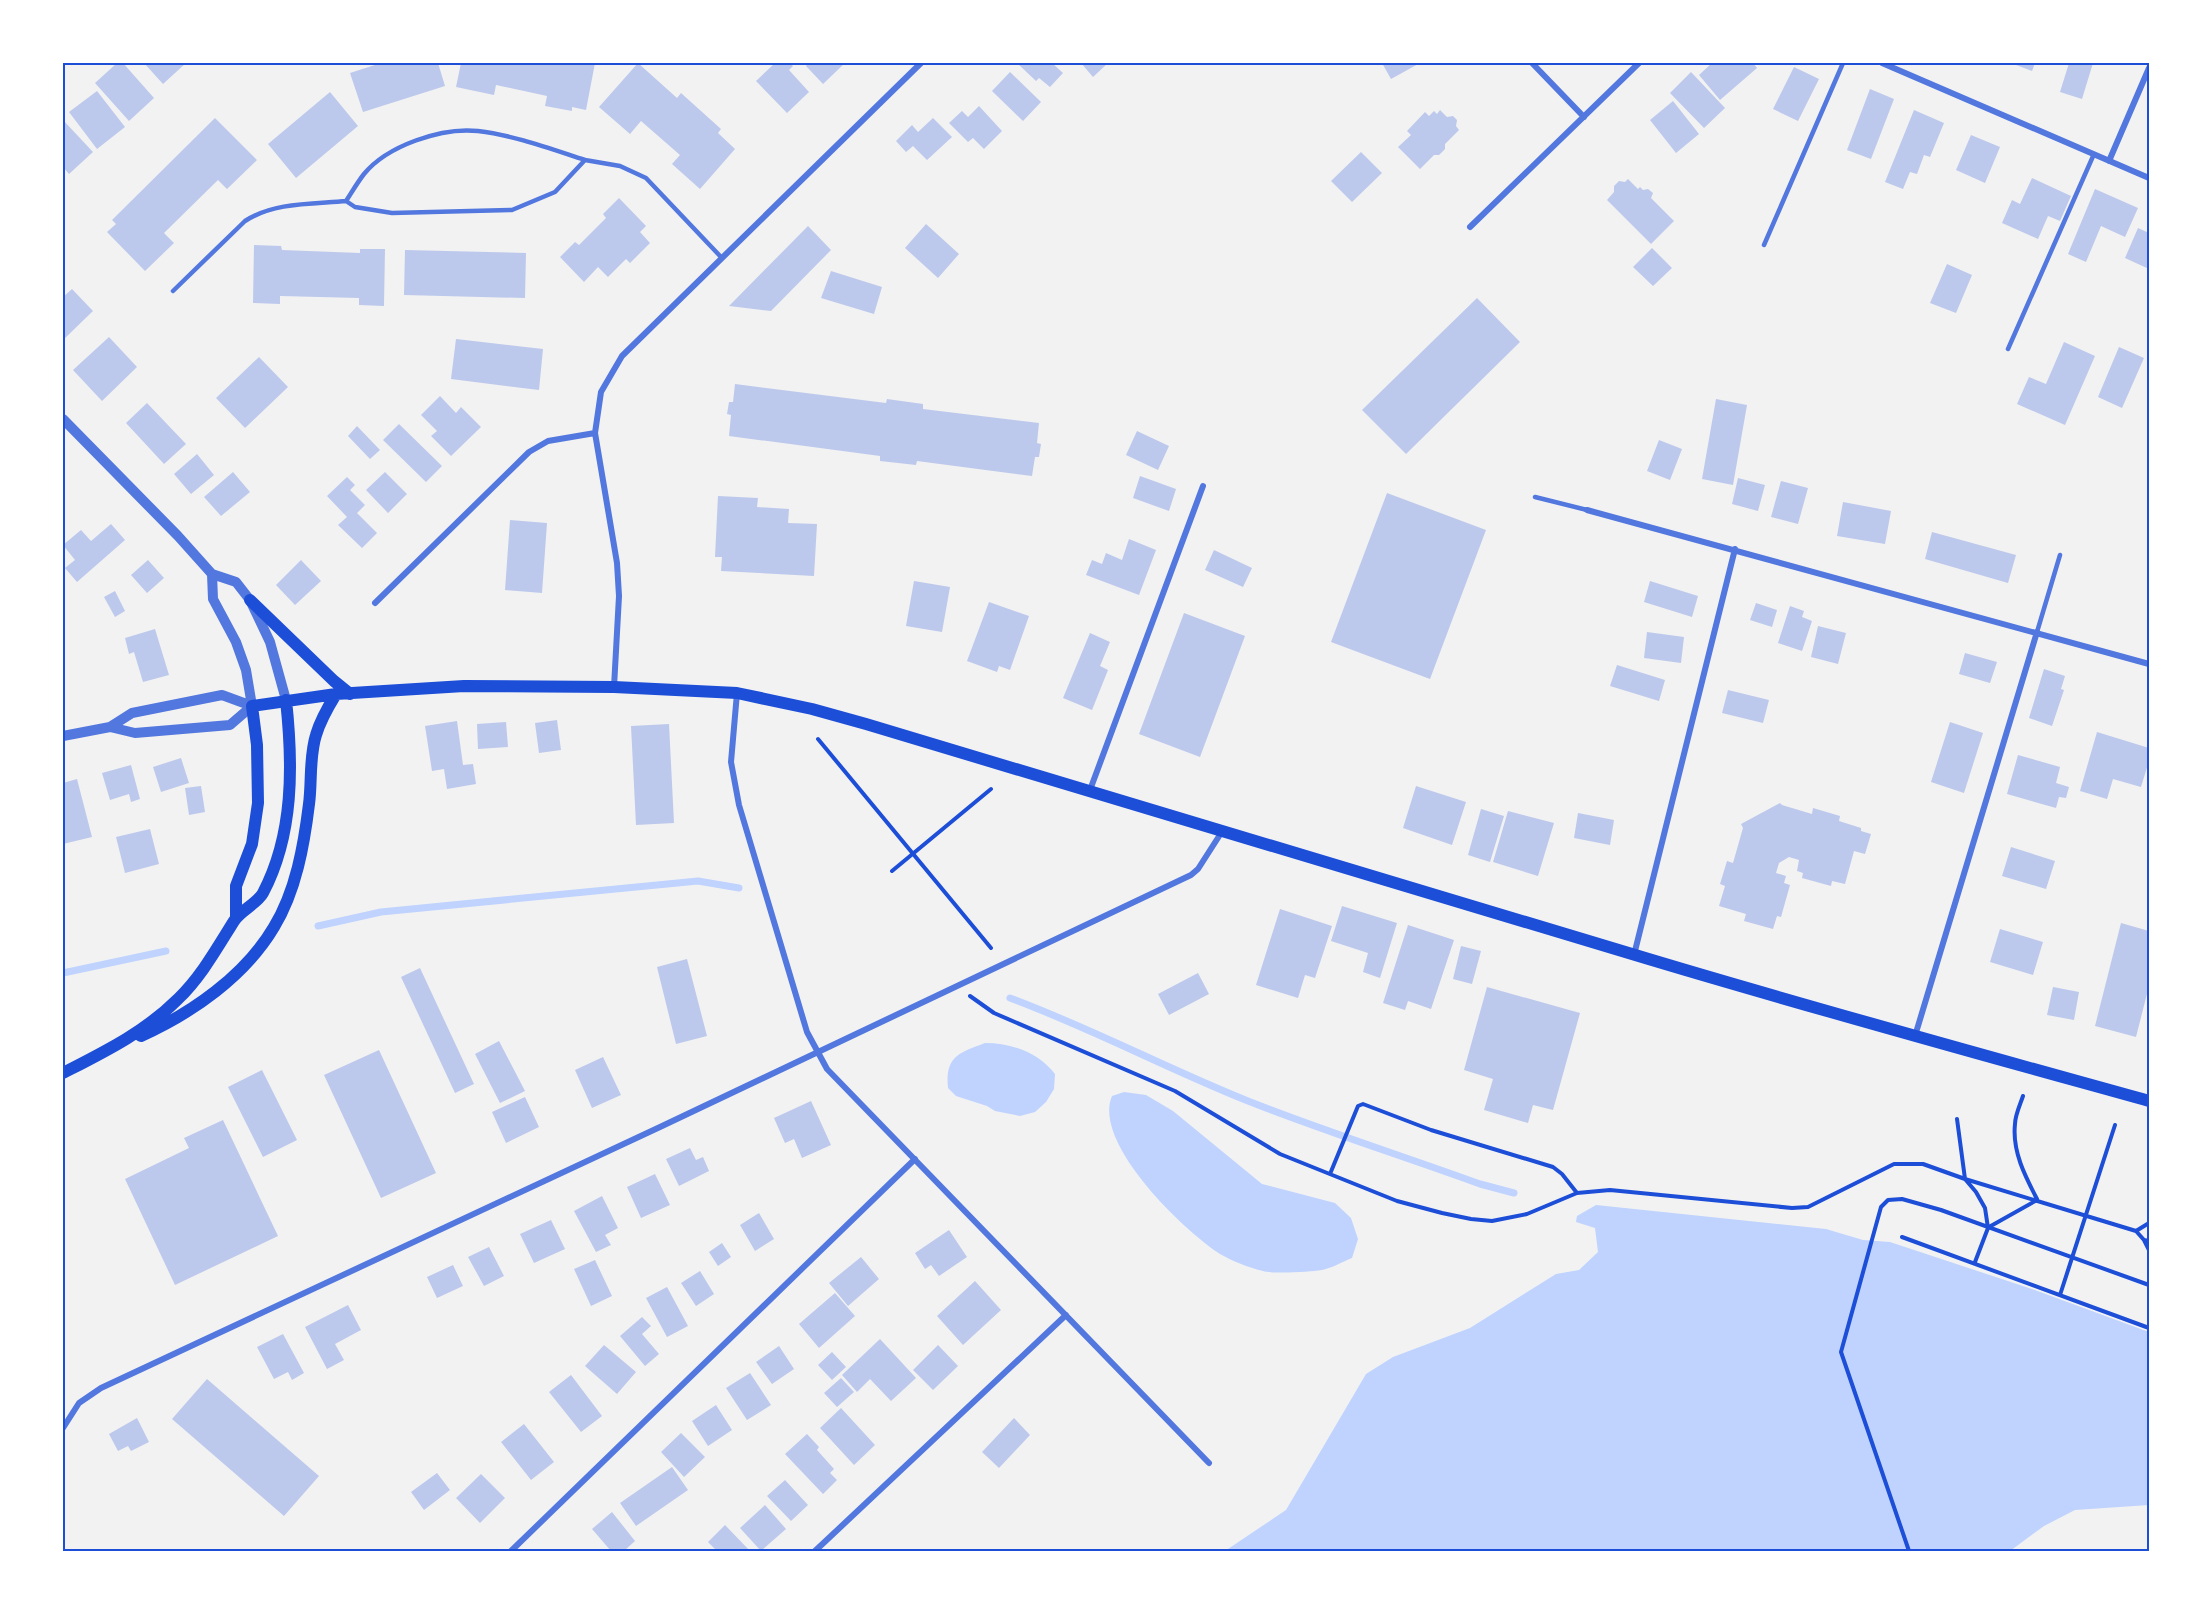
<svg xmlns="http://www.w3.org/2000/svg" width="2212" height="1614" font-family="'Playfair Display',serif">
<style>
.water{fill:#bfd3fe}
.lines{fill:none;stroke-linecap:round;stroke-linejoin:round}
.stream{stroke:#bfd3fe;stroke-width:7}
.building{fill:#bdc9ec}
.path{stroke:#1d4ed8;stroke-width:4}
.service{stroke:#5277de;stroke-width:4.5}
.minor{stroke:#5277de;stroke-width:6}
.tertiary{stroke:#5277de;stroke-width:10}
.secondary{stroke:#1d4ed8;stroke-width:12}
.neatline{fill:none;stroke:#1d4ed8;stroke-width:2}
</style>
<rect width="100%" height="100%" fill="#f2f2f2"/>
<path class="water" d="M985,1043C1011,1043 1038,1052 1055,1074L1054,1089L1046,1102L1035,1112L1020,1116L995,1111L987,1106L956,1096L948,1088C945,1057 958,1053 985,1043Z
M1124,1092L1146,1095L1173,1111L1262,1184L1335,1203L1351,1218L1358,1239L1352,1258C1342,1262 1332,1268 1322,1270C1312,1272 1271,1274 1263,1271C1250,1268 1232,1261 1220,1254C1184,1231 1092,1143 1112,1096Z
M1596,1205L1826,1229L1863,1240L1890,1242L2032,1289L2149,1332V1505L2075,1510L2044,1526L2010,1551H1225L1286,1510L1366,1374L1393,1357L1470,1328L1556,1274L1579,1270L1598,1252L1595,1228L1576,1222L1577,1216Z"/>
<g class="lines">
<path class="stream" d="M318,926L381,912L698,881L739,888
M63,973L166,951
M1010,998C1091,1028 1168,1069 1248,1101C1324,1131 1403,1156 1480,1184L1514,1193"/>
</g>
<path class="building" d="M117,63H123L154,98L129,121L95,83Z
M144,63H186L163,84Z
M381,63H438L445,86L363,112L350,73Z
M461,63H595L586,110L572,107V111L545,106L547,96L496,85L494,95L456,87Z
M638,63L677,98L681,93L721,129L718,133L735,149L700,189L672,164L680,155L641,121L630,134L599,107Z
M775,63H790L793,66L789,70L809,92L787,113L756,81Z
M808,63H845L823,84L806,66Z
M1017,63H1052L1063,73L1050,87L1039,78L1036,81Z
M1081,63H1108L1093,77Z
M1382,63H1420L1391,79Z
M1712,63H1753L1757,68L1720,100L1699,75Z
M2011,63H2035L2032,71Z
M2069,63H2093L2082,99L2060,92Z
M1794,67L1819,79L1798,121L1773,109Z
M1010,72L1041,102L1023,121L992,91Z
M1691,72L1725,108L1704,128L1670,93Z
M1870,89L1894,99L1871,159L1847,150Z
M97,91L125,127L97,149L69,112Z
M330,92L358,126L296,178L268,144Z
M1673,101L1699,134L1676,153L1650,120Z
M979,106L1002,131L984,149L973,138L968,142L949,123L962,111L968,117Z
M1440,110L1447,117L1453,116L1457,120L1456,126L1459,130L1445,144V149L1439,155H1434L1420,169L1398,147L1411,135L1407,131L1425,112L1429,116L1434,111L1437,114Z
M1914,110L1944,123L1930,157L1924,155L1917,174L1910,172L1903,189L1885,182Z
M215,118L257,160L227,189L218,180L164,233L174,243L145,271L107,232L116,224L112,220Z
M933,118L952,137L927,160L913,146L906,152L896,141L912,125L918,132Z
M63,120L93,152L69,174L63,167Z
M1971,135L2000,147L1985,183L1956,170Z
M1361,152L1382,173L1352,202L1331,181Z
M2032,178L2071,196L2060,221L2048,216L2038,239L2002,223L2012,200L2020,204Z
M1628,179L1638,189L1640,187L1643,190L1648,189L1653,193L1651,198L1674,221L1651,244L1607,200L1614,192V186L1619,181L1625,182Z
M2095,189L2138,208L2125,237L2101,226L2086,262L2068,254Z
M619,198L646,226L640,232L650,243L630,263L626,259L608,277L598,267L584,282L560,257L575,242L579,245L606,218L603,214Z
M926,224L959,254L938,278L905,248Z
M808,226L831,250L771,311L729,306Z
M2138,228L2149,233V269L2125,258Z
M254,245L281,246L282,250L360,253V249H385L384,306L359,305V298L280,296V304L253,303Z
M1652,248L1672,268L1653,286L1633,267Z
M405,250L526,253L525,298L404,295Z
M1947,264L1972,275L1956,313L1930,303Z
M831,271L882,287L874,314L821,298Z
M72,289L93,311L63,340V297Z
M1477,298L1520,342L1406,454L1362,410Z
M109,337L137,367L102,401L73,370Z
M456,339L543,349L539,390L451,379Z
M2064,342L2095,356L2065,425L2017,404L2029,377L2046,384Z
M2119,347L2144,358L2122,408L2098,397Z
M259,357L288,387L245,428L216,398Z
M735,384L886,403L887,399L923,404V409L1039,423L1037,443L1041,444L1039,457H1035L1032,476L917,461L916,465L880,461V456L729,436L731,415L727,414L729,402H733Z
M440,396L456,413L461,407L481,427L451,456L431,436L437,431L421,415Z
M1716,399L1747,405L1733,485L1702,479Z
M147,403L186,444L164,464L126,423Z
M399,424L442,466L426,482L383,440Z
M357,426L380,450L370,459L348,436Z
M1137,431L1169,446L1158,470L1126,455Z
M1659,440L1682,449L1670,480L1647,471Z
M197,454L214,475L191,494L174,474Z
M233,472L250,492L221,516L204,497Z
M385,472L407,494L388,513L366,490Z
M1140,476L1176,489L1169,511L1133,498Z
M347,477L355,485L350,490L365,505L357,513L377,533L362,548L338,525L347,517L327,496Z
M1738,478L1765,485L1758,511L1732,504Z
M1781,481L1808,488L1798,524L1771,517Z
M1387,493L1486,530L1430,679L1331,642Z
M718,496L758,498L757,507L789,509L788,523L817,524L814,576L721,571L722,557H715Z
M1843,502L1891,511L1885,544L1837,536Z
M510,520L547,523L542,593L505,590Z
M111,524L125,540L77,582L65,568L75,560L63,545L81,530L91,541Z
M1932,532L2016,555L2008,583L1925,559Z
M1129,539L1156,550L1139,595L1086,575L1092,560L1102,564L1106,553L1122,560Z
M1214,550L1252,568L1243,587L1205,570Z
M148,560L164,578L147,593L131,575Z
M301,560L321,581L295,605L276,585Z
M914,581L950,587L942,632L906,626Z
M1650,581L1698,596L1692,617L1644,602Z
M115,591L125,611L115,617L104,597Z
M989,602L1029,616L1010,670L999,666L997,672L967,661Z
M1756,603L1777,610L1772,627L1750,620Z
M1790,606L1804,611L1802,617L1812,621L1802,651L1778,643Z
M1184,613L1245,636L1200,757L1139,734Z
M1818,626L1846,633L1838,664L1811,657Z
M155,629L169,675L143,682L134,652L129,654L125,638Z
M1647,632L1684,637L1681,663L1644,658Z
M1090,633L1110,642L1100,666L1108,670L1092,710L1063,698Z
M1965,653L1997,662L1990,683L1959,674Z
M1617,665L1665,680L1659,701L1610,686Z
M2044,669L2065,676L2061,689L2064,690L2052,726L2029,718Z
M1728,690L1769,700L1763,723L1722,713Z
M557,720L561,750L539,753L535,723Z
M457,721L463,765L473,764L476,784L447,789L444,769L432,771L425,726Z
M506,722L508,747L478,749L477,724Z
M1950,722L1983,733L1964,793L1931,782Z
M669,724L674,823L636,825L631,726Z
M2097,732L2149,748V761L2141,787L2113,779L2107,799L2080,791Z
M2018,755L2060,767L2056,783L2069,787L2066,798L2059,797L2056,808L2007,794Z
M181,758L189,783L161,792L153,767Z
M131,765L140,799L131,802L129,794L110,800L102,773Z
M77,779L92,837L63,844V783Z
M201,786L205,812L189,815L185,788Z
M1416,786L1466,802L1452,845L1403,828Z
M1780,803L1782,805L1812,814L1813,808L1840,816L1839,821L1861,828V831L1871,834L1865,854L1854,851L1845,884L1832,881L1831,886L1802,878L1803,873L1797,871L1799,860L1789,857L1779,863L1776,873L1786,876L1784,883L1790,885L1781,917L1777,916L1773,929L1744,921L1746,914L1719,906L1725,886L1720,884L1727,861L1733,863L1743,828L1741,824Z
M1481,809L1504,816L1490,862L1468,855Z
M1508,811L1554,823L1538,876L1493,862Z
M1578,813L1614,820L1610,845L1574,838Z
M150,829L159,864L125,873L116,837Z
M2011,847L2055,861L2046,889L2002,876Z
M1342,906L1397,923L1380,978L1363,972L1368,953L1331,941Z
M1280,909L1332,926L1315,978L1305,975L1298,998L1256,985Z
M2121,923L2149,931V986L2136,1037L2095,1026Z
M1408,925L1454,940L1431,1009L1408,1001L1405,1010L1383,1003Z
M2000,929L2043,942L2033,975L1990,962Z
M1461,946L1481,951L1472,984L1453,979Z
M687,959L707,1036L676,1044L657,967Z
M420,968L474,1084L455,1093L401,977Z
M1198,973L1209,994L1169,1015L1158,994Z
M1487,987L1580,1013L1553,1110L1533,1105L1528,1123L1484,1110L1493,1079L1464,1070Z
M2053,987L2079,992L2074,1020L2047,1015Z
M499,1041L525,1091L500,1103L475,1054Z
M379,1050L436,1173L381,1198L324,1075Z
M603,1057L621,1095L592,1108L575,1070Z
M262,1070L297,1140L263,1157L228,1087Z
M525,1097L539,1127L506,1143L492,1112Z
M811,1101L831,1145L802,1158L794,1139L785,1143L774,1118Z
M223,1120L278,1236L175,1285L125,1179L189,1148L184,1138Z
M690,1148L696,1160L703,1157L709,1171L679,1186L666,1159Z
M655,1174L670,1205L641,1218L627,1187Z
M602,1196L618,1228L605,1235L611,1245L596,1252L574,1211Z
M759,1213L774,1239L755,1251L740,1225Z
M551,1220L565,1249L534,1263L520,1234Z
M949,1230L967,1257L939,1276L931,1265L925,1269L915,1253Z
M722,1243L731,1257L718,1266L709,1252Z
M489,1247L504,1276L484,1286L468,1257Z
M861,1257L879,1279L848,1306L829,1283Z
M595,1260L612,1296L591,1306L574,1269Z
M453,1265L463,1286L437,1298L427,1277Z
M700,1271L714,1294L696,1306L681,1283Z
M975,1281L1001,1310L963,1345L937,1316Z
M667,1287L688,1326L667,1337L646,1298Z
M835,1293L855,1316L819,1348L799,1324Z
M348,1305L361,1330L335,1344L344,1360L327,1369L305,1327Z
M642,1317L651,1326L642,1334L659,1354L645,1366L620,1336Z
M283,1334L304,1373L292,1380L288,1372L274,1379L257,1347Z
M880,1339L916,1378L891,1401L870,1379L857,1392L842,1375Z
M604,1345L636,1372L617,1394L585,1366Z
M938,1345L958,1366L933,1390L913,1370Z
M779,1346L794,1369L772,1384L756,1362Z
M832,1352L846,1367L832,1380L818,1365Z
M750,1373L771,1405L747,1420L726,1388Z
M571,1375L602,1416L581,1432L549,1392Z
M841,1378L854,1392L837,1407L824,1393Z
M207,1379L319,1476L284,1516L172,1419Z
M716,1405L732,1430L708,1446L692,1421Z
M841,1408L875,1445L854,1465L820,1428Z
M137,1418L149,1442L131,1451L128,1446L118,1451L109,1434Z
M1014,1418L1030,1435L999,1468L982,1452Z
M524,1424L554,1462L531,1480L501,1442Z
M681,1433L705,1457L684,1477L661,1452Z
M807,1434L819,1447L817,1450L834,1469L830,1473L837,1480L823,1494L785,1454Z
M672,1467L688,1490L636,1526L620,1503Z
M437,1473L450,1490L424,1510L411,1492Z
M481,1474L505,1498L480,1523L456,1498Z
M785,1480L808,1505L791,1521L767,1496Z
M765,1505L786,1529L761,1551L740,1528Z
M612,1512L635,1541L624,1551H611L592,1529Z
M725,1525L750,1551H717L708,1542Z"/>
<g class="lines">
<path class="path" d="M818,739L991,948
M892,871L991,789
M970,996L994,1013L1175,1091L1280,1154L1397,1201L1442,1213L1471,1219L1492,1221L1527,1214L1577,1193L1610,1190L1792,1208L1808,1207L1894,1164H1923L1965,1179L1976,1192L1985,1208L1988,1228L1975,1262
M2023,1096C2020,1105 2015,1115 2015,1124C2012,1151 2025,1176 2037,1199
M1957,1119L1965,1179L2136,1231L2144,1240L2149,1241
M1330,1174L1358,1106L1363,1104L1431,1130L1553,1167L1562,1174L1577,1193
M1989,1227L2037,1200
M2136,1231L2149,1223
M1902,1237L2149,1328
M2144,1240L2149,1250
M2060,1295L2115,1125
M1909,1551L1841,1352L1881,1207L1888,1200L1902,1199L1941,1210L2149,1285"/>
<path class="service" d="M346,201C352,192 357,183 364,174C387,146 441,127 478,131C513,135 551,149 585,160
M1764,245L1843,63
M173,291L245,221C274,202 313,204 346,201L355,207L392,213L512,210L555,192L585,160L620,166L646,178L721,257
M2008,349L2094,154
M1535,497L1587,510
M2037,632L2060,555"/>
<path class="minor" d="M1532,63L1584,117
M1882,63L2149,178
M2109,161L2149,68
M1470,227L1639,63
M1587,510L2149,664
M375,603L529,452L548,441L595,433
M614,687L619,596L617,563L595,433L601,392L622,356L921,63
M737,693L731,762L739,805L807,1032L827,1069L1209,1463
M1090,790L1203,486
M1634,955L1735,549
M1915,1036L2037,632
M63,1428L79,1403L101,1388L660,1127L1191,875L1198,869L1223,830
M511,1551L915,1159
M815,1551L1066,1315"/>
<path class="tertiary" d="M63,419L178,536L212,574L236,582L250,600L270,642L286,700
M212,574L213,599L236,642L246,670L252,706
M110,727L135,733L230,725L252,706
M63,736L110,727L132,713L222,695L252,706"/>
<path class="secondary" d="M250,600L334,681L350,694
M236,918V886L252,844L258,803L257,745L252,706L336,694L464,686L614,687L737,693L812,709L866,724C1122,799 1377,877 1632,954C1804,1006 1976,1053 2149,1101
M141,1036C192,1013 245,976 274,927C296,891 304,845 309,804C312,782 309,757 316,735C320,721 328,707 336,694
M63,1073C104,1052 145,1032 178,999C201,977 217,948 234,921C241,910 257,904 263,893C294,834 293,765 286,700"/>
</g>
<rect width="2212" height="1614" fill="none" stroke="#ffffff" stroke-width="129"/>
<rect x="64" y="64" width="2084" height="1486" class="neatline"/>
</svg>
